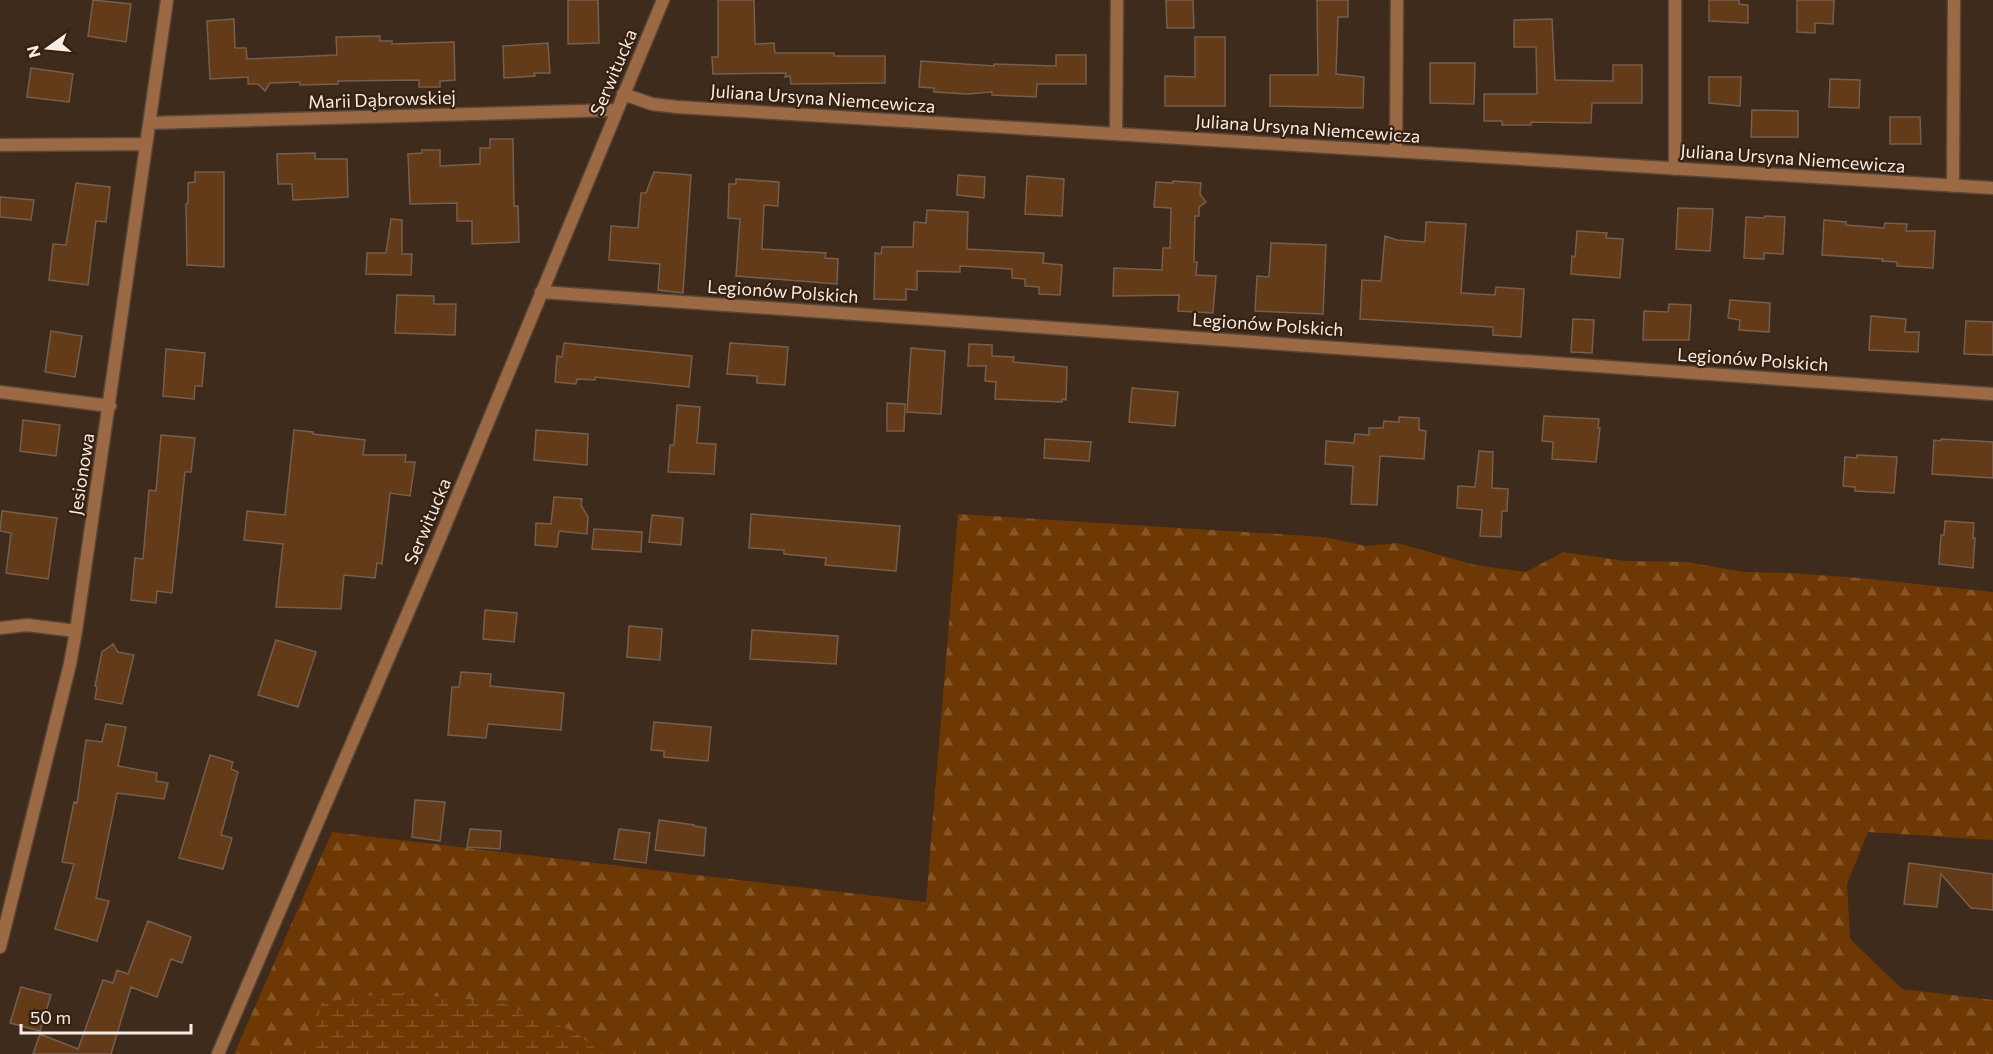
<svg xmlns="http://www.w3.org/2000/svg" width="1993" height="1054" font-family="Commissioner,sans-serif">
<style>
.forest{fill:url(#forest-firs)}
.wetland{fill:url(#wetland-marsh)}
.building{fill:#633b19;stroke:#765e4d;stroke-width:1.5}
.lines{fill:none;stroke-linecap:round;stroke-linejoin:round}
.minor-casing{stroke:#594637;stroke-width:15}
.minor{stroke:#9b6943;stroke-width:12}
.labels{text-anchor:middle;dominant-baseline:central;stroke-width:4.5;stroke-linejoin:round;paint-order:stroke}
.street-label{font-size:18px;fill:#faece2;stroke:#352111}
</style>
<defs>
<pattern id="forest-firs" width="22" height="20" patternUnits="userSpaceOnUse" patternTransform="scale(1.5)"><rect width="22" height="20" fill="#6d3803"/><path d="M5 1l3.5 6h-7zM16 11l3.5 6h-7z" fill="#835527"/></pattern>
<pattern id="wetland-marsh" width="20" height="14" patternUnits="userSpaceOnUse" patternTransform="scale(1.5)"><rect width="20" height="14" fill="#6d3803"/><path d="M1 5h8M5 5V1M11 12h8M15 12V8" fill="none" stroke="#835527"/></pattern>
</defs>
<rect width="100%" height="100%" fill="#3f2b1b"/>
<path class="forest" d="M958,514L1324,537L1366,546L1397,543L1475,565L1526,572L1563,552L1625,561L1687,562L1744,572L1789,573L1860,578L1993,592V840L1868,832L1847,884L1850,939L1902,989L1993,1000V1054H234L332,832L926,902Z"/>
<path class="wetland" d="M390,992L500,1002L575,1032L603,1054H310L321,1003Z"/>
<path class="building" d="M93,0L131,4L126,42L88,36Z
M568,0H598L599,43L568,44Z
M718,0H754L755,44L774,43L775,53H834V56H885V83L791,84L790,76L785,77L786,73L713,74L712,57H718Z
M1166,0H1193L1194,28H1167Z
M1317,0H1348V17H1338L1336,74L1364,77L1363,108L1270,106V75H1318Z
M1709,0H1739V4L1748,5V23L1709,21Z
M1797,0H1834L1833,24L1815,23V33L1797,32Z
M234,19L235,48H246L247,59L337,55L336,37L380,36V41H392V44L454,42L455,80L440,81V87H419V80L338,81V84L300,85V82L270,83L265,91L258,84H248V77L210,79L207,21Z
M1552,19L1555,80L1613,81V65H1642V103H1592L1591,123L1531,122V125H1502V121H1484V94H1537L1536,47H1514V20Z
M1195,37H1225V106H1165V76L1195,77Z
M548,43L550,73H534L535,76L504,78L503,46Z
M1056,55H1086V84H1037L1036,97L992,95V92L967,94L934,92V88L919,87L921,61L994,66V64L1056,66Z
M1430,63H1475L1474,104L1430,103Z
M31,68L73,74L69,102L27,97Z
M1709,77H1741L1740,106L1709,103Z
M1830,79L1860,80L1859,108L1829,107Z
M1752,110L1798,111V137H1751Z
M1890,117H1920L1921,144H1890Z
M490,139H513L514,206H518L519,242L472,244V221H457V203L410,204L408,154L422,153V150H440V166L480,164V148H490Z
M315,153V159H347L348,197L293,200L292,184H278L277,154Z
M195,172H224V267L187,265L186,204L188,203V183L195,182Z
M654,172L691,175L683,293L658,290L660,264L609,260L611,226L638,228L641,193H646Z
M958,175L985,177L984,198L957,195Z
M1027,176L1064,179L1062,216L1025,214Z
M736,179L779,182L778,206L764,205L762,249L826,253L825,258L838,259L837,284L736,276L740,219L728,218L729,184H736Z
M1173,181L1201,183L1200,194L1206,202L1199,207V216H1195L1194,262H1197L1196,275L1216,276L1213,313L1178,311L1179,295L1113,296L1114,268L1162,270L1163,248H1170L1171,208L1154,207L1156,182L1173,183Z
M76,183L110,187L106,222L96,221L88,285L49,280L53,244L66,245Z
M0,197L34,200L31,220L0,217Z
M1678,208L1713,209L1710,251L1676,249Z
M927,210L968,212L967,249L1044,253L1043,263L1062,265L1060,295L1039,294V287L1025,286V279L1012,278V269L960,266V272L917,271V290L906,289V300L874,299L875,253L881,254L882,247H913L914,222L926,223Z
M1765,216L1785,217L1783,254L1764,253V259L1744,258L1746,217L1764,218Z
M391,219L402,220V254H412L411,275L366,274L367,253H386Z
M1824,220L1846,222V225L1884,228L1885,223L1907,224L1906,231H1935L1933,268L1897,266V262L1882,261L1883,259L1822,255Z
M1426,222L1466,224L1461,293L1495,295L1496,287L1524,289L1521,337L1493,335V327L1360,319L1362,280L1381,281L1385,236L1397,240L1425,242Z
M1577,231L1607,233L1606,238L1623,239L1620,278L1571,274L1572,256L1575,257Z
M1271,243L1326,245L1323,314L1255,311L1257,276L1269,277Z
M397,295L434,296V304H456L455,335L395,333Z
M1730,300L1770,303L1769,332L1739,330L1740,320L1728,318Z
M1669,304L1691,305L1689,340H1643L1644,311L1668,312Z
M1871,316L1906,319L1905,332H1919L1918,352L1869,350Z
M1573,319L1594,320L1592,353L1571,352Z
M1966,321L1993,322V355L1964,354Z
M51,331L82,336L75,377L45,372Z
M564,343L692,356L689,387L595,377V380L577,379L576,384L555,382L557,356L562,357Z
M730,343L788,347L785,385L757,383V376L727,374Z
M969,344L992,345V356L1014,357L1013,362L1067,367L1066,400L1062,399V402L995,399L996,382L985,381L986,366H968Z
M911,348L945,351L941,414L907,412Z
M166,349L205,353L202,386H195L194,399L163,396Z
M1132,388L1178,392L1175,426L1129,422Z
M887,403L905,404L904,431H887Z
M677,405L700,407L697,443L716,444L714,474L668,472L670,445H674Z
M1544,416L1599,419L1598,428H1600L1596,462L1552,459L1553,442L1542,441Z
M1399,417L1419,418V430L1426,431L1424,459L1380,456L1377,505L1351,504L1353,466L1325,464L1326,441L1354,443L1355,434L1369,435V428H1383L1384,421L1399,422Z
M23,420L60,425L56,456L20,451Z
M294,430L313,432V434L365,440L363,455H406L405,462H415L410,496L390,493L382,564L377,563L375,578L344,575L341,609L276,607L283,544L244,540L247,511L285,515Z
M536,430L588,434L587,465L534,460Z
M161,435L195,438L191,472H185L172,593L157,591L156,603L131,600L135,558L143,559L149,490L156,491Z
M1045,439L1091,442L1089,461L1044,458Z
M1941,439L1993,442V478L1932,474L1934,440L1941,441Z
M1479,451L1493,452L1492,488L1508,489L1507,511H1502L1501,537L1480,536L1482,510L1457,508L1458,486L1475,487Z
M1857,455L1897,457L1894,493L1855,491V487L1843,486L1845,457L1857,458Z
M554,497L582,499L581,505L588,517L587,534L559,531L557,547L535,545L536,523L551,524Z
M2,511L57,518L48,579L6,573L11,533L0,531Z
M751,514L900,526L896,571L825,565L826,558L784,554V550L749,548Z
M652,515L683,518L681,545L649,542Z
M1945,521L1974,523L1973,538H1975L1973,568L1939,564L1941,535H1944Z
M594,529L642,532L641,552L592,549Z
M485,610L517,613L514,642L483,639Z
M629,626L662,629L660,660L627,657Z
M752,630L838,636L836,664L750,659Z
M276,640L316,652L298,707L258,695Z
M113,644L118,652L134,655L122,704L95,699L97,687L95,686L102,652Z
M461,672L491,674L490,686L564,693L561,730L488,724L486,738L448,735L452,687H459Z
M654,722L711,727L708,761L664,757V751L651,750Z
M106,724L126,727L118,766L157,773L156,781L168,783L164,799L117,793L96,898L109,901L97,941L55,929L74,864L62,862L74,802L77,803L86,740L102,742Z
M210,755L233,762L231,769L238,772L221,835L232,838L223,869L179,858Z
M415,800L445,802L440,841L412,837Z
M659,820L694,825V826L706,828L704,856L655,850Z
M470,829L501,831L500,849L467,847Z
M619,829L650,833L646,863L614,859Z
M1909,863L1993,874V910L1971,908L1941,874L1937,907L1904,904Z
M148,921L191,937L182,963L171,959L157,997L131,987L111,1054H33L40,1034L78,1049L103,980L113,983L117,970L128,974Z
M21,987L51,995L40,1031L10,1023Z"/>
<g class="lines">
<g class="minor-casing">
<path id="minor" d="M623,94L652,104L677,107L1993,188
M150,123L616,110
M1116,134L1117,0
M0,145L146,144
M1396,151L1397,0
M1675,169V0
M1953,186L1954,0
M541,292L1993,394
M0,392L110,406
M0,628L27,625L76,631
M0,947L70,664L76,631L167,0
M218,1054L437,545L663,0"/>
</g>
<use href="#minor" class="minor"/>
</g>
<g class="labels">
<g class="street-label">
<text transform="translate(613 72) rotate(-67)">Serwitucka</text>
<text transform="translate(823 98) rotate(4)">Juliana Ursyna Niemcewicza</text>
<text transform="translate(382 99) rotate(-2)">Marii Dąbrowskiej</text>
<text transform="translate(1308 128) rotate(4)">Juliana Ursyna Niemcewicza</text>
<text transform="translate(1793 158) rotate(4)">Juliana Ursyna Niemcewicza</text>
<text transform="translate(783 291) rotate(4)">Legionów Polskich</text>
<text transform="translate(1268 324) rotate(4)">Legionów Polskich</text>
<text transform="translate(1753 359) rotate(4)">Legionów Polskich</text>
<text transform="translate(81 474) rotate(-81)">Jesionowa</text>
<text transform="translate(427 521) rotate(-67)">Serwitucka</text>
</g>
</g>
<g transform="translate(48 48) rotate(255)" stroke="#352111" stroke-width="4.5" paint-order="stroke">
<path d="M0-4.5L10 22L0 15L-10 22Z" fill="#faece2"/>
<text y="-9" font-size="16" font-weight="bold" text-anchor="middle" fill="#faece2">N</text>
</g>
<path d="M21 1024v9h170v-9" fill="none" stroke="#faece2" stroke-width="3"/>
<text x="30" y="1024" font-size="18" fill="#faece2" stroke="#352111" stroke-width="4.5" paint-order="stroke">50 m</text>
</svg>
